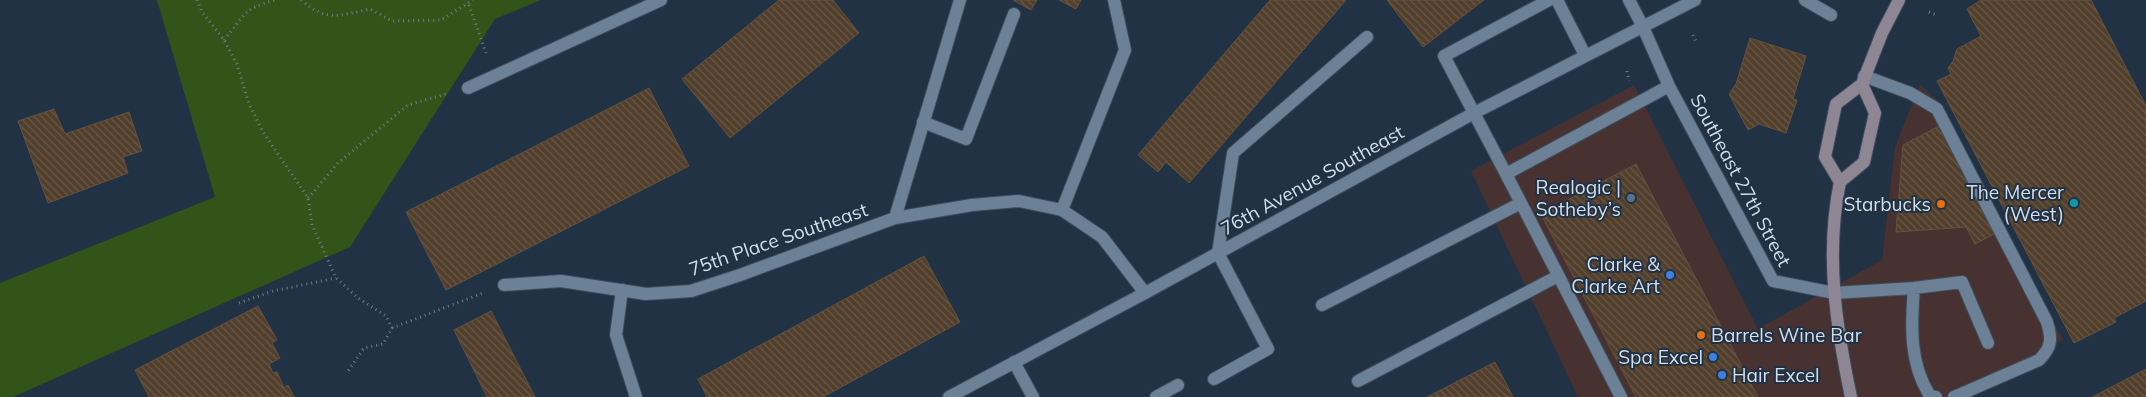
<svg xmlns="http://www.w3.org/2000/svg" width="2146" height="397" font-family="Mulish,sans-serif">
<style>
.commercial{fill:#473231}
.green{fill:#325419}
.building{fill:url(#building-back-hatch);stroke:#65513e}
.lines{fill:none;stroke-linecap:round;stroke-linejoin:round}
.service-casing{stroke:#3e4d5c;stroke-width:14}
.minor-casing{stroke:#3e4d5c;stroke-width:14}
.tertiary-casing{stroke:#3e4d5c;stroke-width:14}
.secondary-casing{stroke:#3e4d5c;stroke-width:14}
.path{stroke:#6f7d8d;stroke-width:3;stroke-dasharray:1 4;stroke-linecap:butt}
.service{stroke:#6d8196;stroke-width:12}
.minor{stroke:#6d8196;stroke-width:12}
.tertiary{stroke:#6d8196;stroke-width:12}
.secondary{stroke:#8f8693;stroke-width:12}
.service-dot{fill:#5c6f8a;stroke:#213244;stroke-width:2}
.culture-dot{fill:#0f9aa8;stroke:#213244;stroke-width:2}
.food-dot{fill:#e8710a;stroke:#213244;stroke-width:2}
.shop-dot{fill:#3f7fe0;stroke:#213244;stroke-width:2}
.labels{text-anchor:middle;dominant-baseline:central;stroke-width:4;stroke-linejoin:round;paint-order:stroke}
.street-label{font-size:19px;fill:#d3deea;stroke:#213244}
.poi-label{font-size:19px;fill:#d3deea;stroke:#213244;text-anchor:end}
</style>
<defs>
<pattern id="building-back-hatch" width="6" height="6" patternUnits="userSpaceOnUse" patternTransform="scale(1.25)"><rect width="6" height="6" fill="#513e2b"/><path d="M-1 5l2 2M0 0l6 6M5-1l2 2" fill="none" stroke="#69594a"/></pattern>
</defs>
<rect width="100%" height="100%" fill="#213244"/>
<path class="commercial" d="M1920,84L1939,102L2063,340L1960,397H1578L1471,171L1634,85L1758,329L1882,260L1895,147Z"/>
<path class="green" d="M157,0H541L495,19L350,247L13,397H0V283L215,197Z"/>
<path class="building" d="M779,0H833L859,33L730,138L682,79Z
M1013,0H1037L1031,10Z
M1059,0H1081L1076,9Z
M1270,0H1346L1189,183L1166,162L1158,172L1138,155Z
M1387,0H1484L1423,47Z
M1981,0H2091L2146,106V301L2114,318L2116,322L2074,343L1937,81L1951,74L1948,68L1953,61L1957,49L1981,36L1967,9Z
M1750,38L1806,56L1793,99L1797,100L1786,133L1759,124L1748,130L1729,94L1736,84Z
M649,88L689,166L446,290L406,212Z
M54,109L65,134L129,112L142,151L123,157L128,173L48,203L18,121Z
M1939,126L1994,234L1975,244L1966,227L1896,232L1903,145Z
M1636,164L1758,397H1636L1541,214Z
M924,256L960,322L823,397H707L698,379Z
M258,306L277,340L272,343L280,358L269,364L273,373L277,372L284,388L288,385L294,397H149L135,370Z
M491,311L535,397H487L454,330Z
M1495,362L1513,397H1427Z
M2146,369V397H2092Z"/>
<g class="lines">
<g class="service-casing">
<path id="service" d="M1549,0L1444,56L1506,174L1669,86
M1557,0L1585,55
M1805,0L1831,15
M1643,27L1669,86L1773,281L1834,293L1914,288L1962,282L1988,343
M1864,76L1910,93L1937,109L2047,322C2052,339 2052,347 2039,360L1954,397
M923,122L966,139L1014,14
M1506,174L1621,397
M1062,210L1125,50L1114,0
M1914,288C1911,325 1909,363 1930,396L1936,397
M622,290L616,335L636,397
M1322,305L1521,203
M1014,362L1033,397
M1214,379L1268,349L1218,253L1233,153L1367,37
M1358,381L1558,276
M1156,397L1178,385"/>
</g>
<g class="minor-casing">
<path id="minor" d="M1629,0L1643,27
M468,88L661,0
M895,218L960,0
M504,285L561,281L646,294L691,291L740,275L895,218L972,205L1019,201L1062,210L1102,237L1145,293"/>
</g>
<g class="tertiary-casing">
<path id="tertiary" d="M949,397L1145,293L1474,113L1695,0"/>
</g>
<g class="secondary-casing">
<path id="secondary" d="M1840,182L1825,157L1836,104L1862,84
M1851,397C1836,326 1825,254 1840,182L1864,162L1875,113L1862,84L1882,33L1899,0"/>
</g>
<path class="path" d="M197,0L202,12L224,40L237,64L249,104L263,132L308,198L312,225L336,278L358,298L386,316L392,328L383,344L364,348L348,371
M301,0C328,23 339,15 370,9L392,21L441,20L473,0
M469,5L487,56
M1929,12L1936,15
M1693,35L1697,44
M224,40C246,15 240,10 275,0
M1627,71L1629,81
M308,198L338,163L408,105L446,94
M239,303L273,291L336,278
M392,328L483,293"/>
<use href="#service" class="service"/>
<use href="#minor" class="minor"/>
<use href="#tertiary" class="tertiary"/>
<use href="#secondary" class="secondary"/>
</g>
<circle class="service-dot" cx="1631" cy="198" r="5"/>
<circle class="culture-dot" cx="2074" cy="203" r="5"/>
<g class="food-dot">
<circle cx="1941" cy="204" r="5"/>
<circle cx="1701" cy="335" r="5"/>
</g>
<g class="shop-dot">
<circle cx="1670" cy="275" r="5"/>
<circle cx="1713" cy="357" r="5"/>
<circle cx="1722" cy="375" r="5"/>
</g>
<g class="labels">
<g class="street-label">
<text transform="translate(1312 180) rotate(-29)">76th Avenue Southeast</text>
<text transform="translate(1741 180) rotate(62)">Southeast 27th Street</text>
<text transform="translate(778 239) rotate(-19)">75th Place Southeast</text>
</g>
<g class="poi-label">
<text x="1621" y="187">Realogic |<tspan x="1621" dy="22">Sotheby’s</tspan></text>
<text x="2064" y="192">The Mercer<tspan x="2064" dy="22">(West)</tspan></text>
<text x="1931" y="204">Starbucks</text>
<text x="1660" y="264">Clarke &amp;<tspan x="1660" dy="22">Clarke Art</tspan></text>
<text x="1711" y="335" text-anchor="start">Barrels Wine Bar</text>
<text x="1703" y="357">Spa Excel</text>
<text x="1732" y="375" text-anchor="start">Hair Excel</text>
</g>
</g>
</svg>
